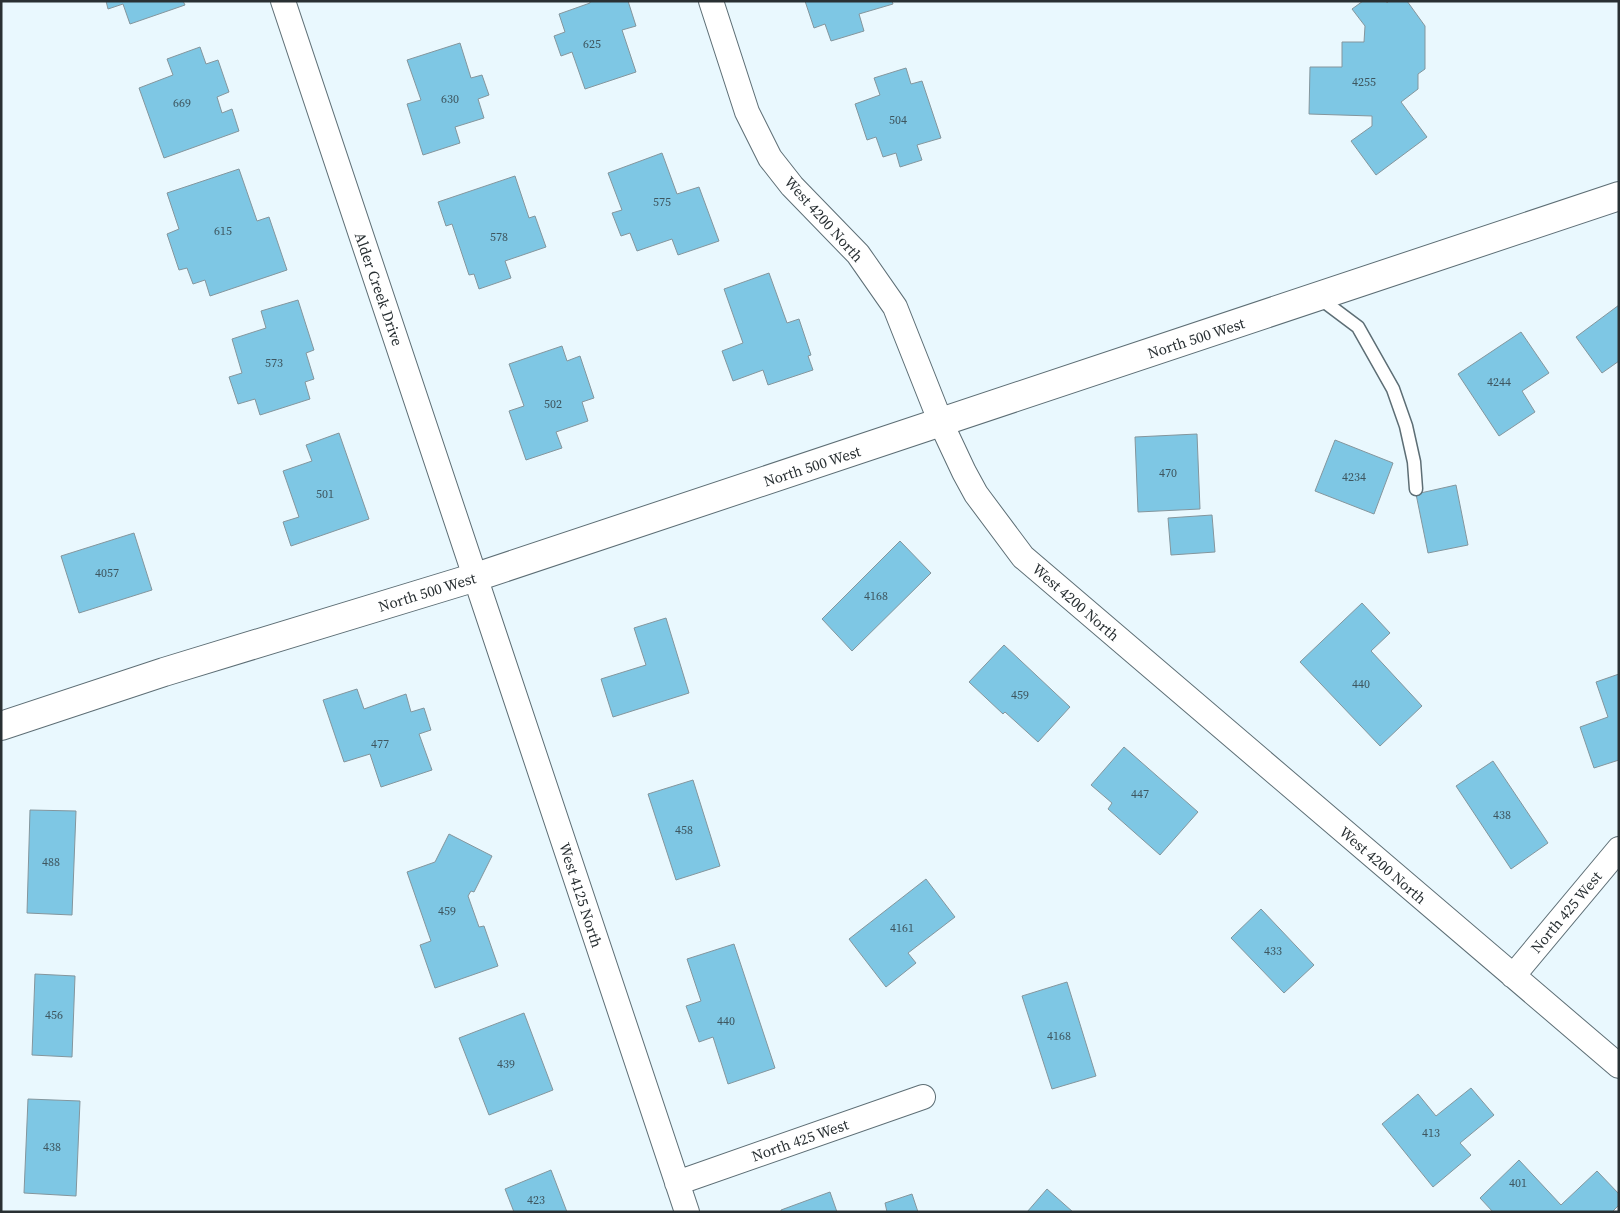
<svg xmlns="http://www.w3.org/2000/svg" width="1620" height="1213" font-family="'Source Serif 4',serif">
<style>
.building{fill:#7ec7e4;stroke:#84969d}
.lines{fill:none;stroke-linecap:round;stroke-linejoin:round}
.service-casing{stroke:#5d6e75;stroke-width:15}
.minor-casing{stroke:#5d6e75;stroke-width:26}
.tertiary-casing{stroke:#5d6e75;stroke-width:30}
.service{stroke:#fff;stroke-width:12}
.minor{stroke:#fff;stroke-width:24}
.tertiary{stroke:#fff;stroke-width:28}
.labels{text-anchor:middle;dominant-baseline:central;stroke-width:4;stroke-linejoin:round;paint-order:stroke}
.number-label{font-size:12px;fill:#3e565f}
.street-label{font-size:15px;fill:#293033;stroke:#fff}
</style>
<rect width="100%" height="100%" fill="#e9f8fe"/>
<path class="building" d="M106,1H183L185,5L130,24L123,4L108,9Z
M590,1H628L636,26L622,30L636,72L585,89L572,52L561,56L554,36L565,32L559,14L590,3Z
M805,1H892L893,4L859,14L864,31L831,41L825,24L814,28Z
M1363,1H1386L1387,3L1389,1H1407L1425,26V69L1418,74V89L1401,102L1427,137L1376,175L1351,141L1372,126V116L1309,114L1310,67H1342V42H1364L1365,26L1352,9Z
M460,43L471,78L482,75L489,95L478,99L484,118L455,127L460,143L423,155L407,104L421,100L407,60Z
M200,47L206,64L218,60L229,92L217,97L222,113L232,109L239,131L164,158L139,88L173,75L167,59Z
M906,68L911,84L922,81L941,138L917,145L922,160L900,167L896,153L883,157L876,137L867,140L855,104L880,95L874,78Z
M662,153L677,194L699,187L719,241L678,255L672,239L637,251L630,233L621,236L612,213L622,210L608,173Z
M239,169L257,221L269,217L287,270L210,296L205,280L193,284L187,268L179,270L167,234L179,229L167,193Z
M515,176L529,218L535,216L546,247L505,261L511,278L479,289L474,274L469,275L452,224L446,226L438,202Z
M769,273L787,323L799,319L811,355L808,356L813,370L768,385L763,370L733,381L722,351L743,343L724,289Z
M298,300L314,350L306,353L314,379L305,382L310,399L260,415L255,399L238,404L229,377L242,373L232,339L266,328L261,311Z
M1619,305V361L1602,373L1576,337Z
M1521,332L1549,373L1522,391L1535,412L1499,436L1458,374Z
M562,346L567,361L580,356L594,398L582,402L588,421L556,432L562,448L526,460L509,411L524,406L509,364Z
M339,433L369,519L291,546L283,522L299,517L283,471L312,461L306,445Z
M1197,434L1200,509L1138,512L1135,437Z
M1335,440L1393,463L1374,514L1315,491Z
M1456,485L1468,545L1428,553L1416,494Z
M1212,515L1215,552L1171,555L1168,518Z
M134,533L152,590L79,613L61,556Z
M900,541L931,573L852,651L822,619Z
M1362,603L1390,633L1371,651L1422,706L1380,746L1300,662Z
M666,618L689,693L613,717L601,679L646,665L634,628Z
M1004,645L1070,707L1038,742L1005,712L1003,714L969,682Z
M1619,674V760L1594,768L1580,727L1608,717L1596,682Z
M357,689L364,709L406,694L411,712L424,708L431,730L419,734L432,770L381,787L370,754L344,762L323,700Z
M1124,747L1198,812L1160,855L1108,809L1112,803L1091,785Z
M1493,761L1548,843L1511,869L1456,786Z
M693,780L720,866L676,880L648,794Z
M30,810L76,811L72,915L27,913Z
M449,834L492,856L474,892L471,891L468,896L479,927L484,926L498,966L435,988L420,945L431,941L407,872L435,862Z
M926,879L955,917L908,953L916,963L886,987L849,939Z
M1261,909L1314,965L1284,993L1231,938Z
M734,944L775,1068L728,1084L713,1037L699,1042L686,1006L701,1001L687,959Z
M35,974L75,976L72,1057L32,1055Z
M1067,982L1096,1076L1052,1089L1022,996Z
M524,1013L553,1090L489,1115L459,1038Z
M1471,1088L1494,1115L1460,1143L1471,1155L1433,1187L1382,1124L1418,1094L1436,1116Z
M28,1099L80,1101L76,1196L24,1193Z
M1519,1160L1561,1205L1597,1171L1619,1194V1205L1612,1212H1493L1480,1198Z
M551,1170L567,1212H514L505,1189Z
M1047,1189L1073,1212H1027Z
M830,1192L837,1212H781V1210Z
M912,1194L918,1212H887L885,1203Z"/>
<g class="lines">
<g class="service-casing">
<path id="service" d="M1318,297L1358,327L1393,389L1406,426L1414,462L1416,489"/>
</g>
<g class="minor-casing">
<path id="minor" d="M283,1L687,1212
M711,1L747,112L770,158L792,186L858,254L895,307L941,423L964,472L976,494L1023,557L1619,1066
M1513,976L1619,849
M677,1183L923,1097"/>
</g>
<g class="tertiary-casing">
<path id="tertiary" d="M1,726L164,672L476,577L1619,196"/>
</g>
<use href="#service" class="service"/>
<use href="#minor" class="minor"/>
<use href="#tertiary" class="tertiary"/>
</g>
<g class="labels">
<g class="number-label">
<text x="592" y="44">625</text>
<text x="1364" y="82">4255</text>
<text x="450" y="99">630</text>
<text x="182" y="103">669</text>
<text x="898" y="120">504</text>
<text x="662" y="202">575</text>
<text x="223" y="231">615</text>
<text x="499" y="237">578</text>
<text x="274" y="363">573</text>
<text x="1499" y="382">4244</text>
<text x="553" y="404">502</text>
<text x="1168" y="473">470</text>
<text x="1354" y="477">4234</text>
<text x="325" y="494">501</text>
<text x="107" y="573">4057</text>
<text x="876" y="596">4168</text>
<text x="1361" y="684">440</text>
<text x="1020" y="695">459</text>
<text x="380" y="744">477</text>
<text x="1140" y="794">447</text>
<text x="1502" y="815">438</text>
<text x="684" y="830">458</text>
<text x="51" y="862">488</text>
<text x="447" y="911">459</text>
<text x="902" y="928">4161</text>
<text x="1273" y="951">433</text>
<text x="54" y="1015">456</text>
<text x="726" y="1021">440</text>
<text x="1059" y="1036">4168</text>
<text x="506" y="1064">439</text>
<text x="1431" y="1133">413</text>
<text x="52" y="1147">438</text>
<text x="1518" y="1183">401</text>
<text x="536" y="1200">423</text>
</g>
<g class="street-label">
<text transform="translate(824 219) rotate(48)">West 4200 North</text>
<text transform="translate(379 289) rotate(71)">Alder Creek Drive</text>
<text transform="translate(1196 338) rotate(-18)">North 500 West</text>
<text transform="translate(812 466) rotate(-18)">North 500 West</text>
<text transform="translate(427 592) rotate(-17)">North 500 West</text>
<text transform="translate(1076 602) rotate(41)">West 4200 North</text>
<text transform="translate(1383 865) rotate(41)">West 4200 North</text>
<text transform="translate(581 895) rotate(72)">West 4125 North</text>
<text transform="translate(1566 912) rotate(-50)">North 425 West</text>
<text transform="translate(800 1140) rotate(-19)">North 425 West</text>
</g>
</g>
<rect width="1620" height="1213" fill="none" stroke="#293033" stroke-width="5"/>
</svg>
